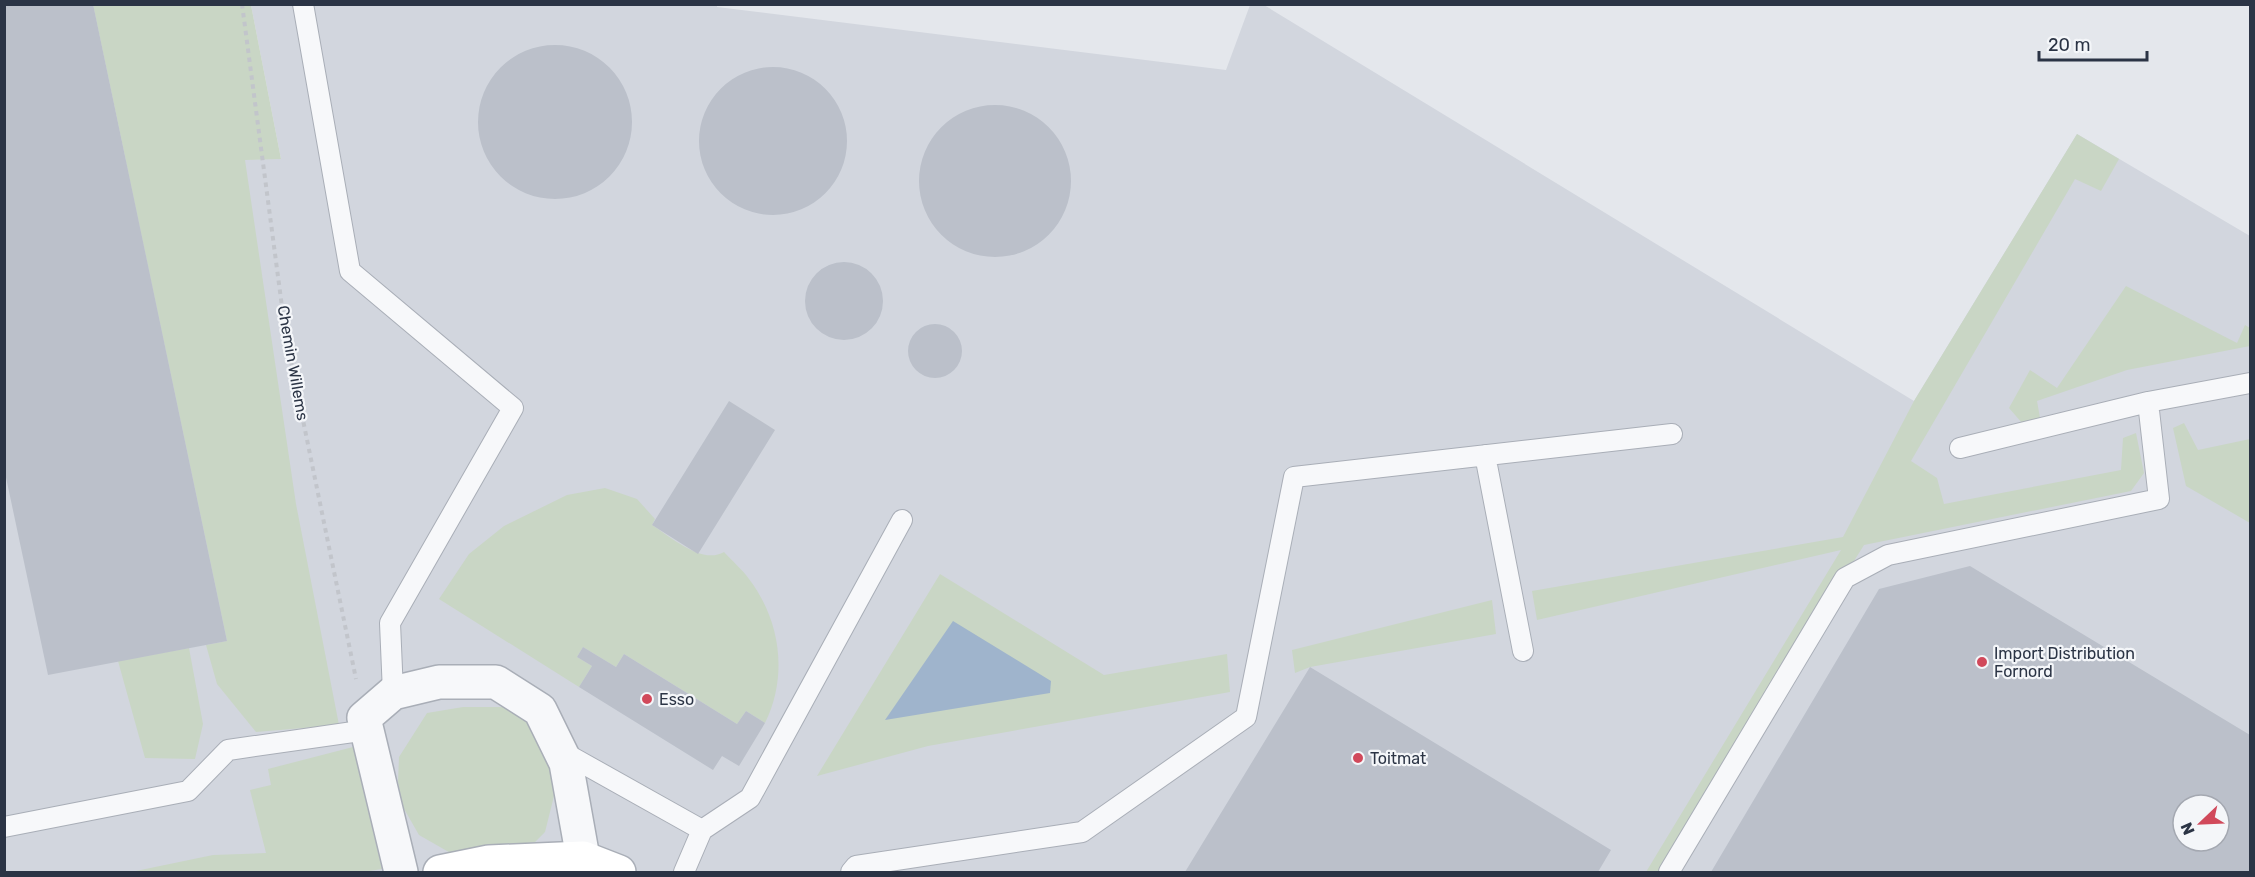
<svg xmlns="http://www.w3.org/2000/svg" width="2255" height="877" font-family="Rubik,sans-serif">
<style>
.built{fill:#d2d6de;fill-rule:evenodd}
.green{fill:#c9d6c5}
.water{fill:#9fb4cc}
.building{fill:#bbc0ca;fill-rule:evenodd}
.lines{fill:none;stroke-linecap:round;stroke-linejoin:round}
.lane-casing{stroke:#a9aeb7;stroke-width:22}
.street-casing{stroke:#a9aeb7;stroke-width:36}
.secondary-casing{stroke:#a9aeb7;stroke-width:36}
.path{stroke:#c2c5cb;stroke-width:4;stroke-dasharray:4.5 4.5;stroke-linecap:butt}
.lane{stroke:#f7f8fa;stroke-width:20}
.street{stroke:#f7f8fa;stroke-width:33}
.secondary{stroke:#fff;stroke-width:33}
.poi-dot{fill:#d1495b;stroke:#f4f6f9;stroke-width:2}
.labels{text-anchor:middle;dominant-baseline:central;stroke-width:4.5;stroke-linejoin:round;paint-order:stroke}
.street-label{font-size:16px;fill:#2b3445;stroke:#f4f6f9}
.poi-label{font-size:16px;fill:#2b3445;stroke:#f4f6f9;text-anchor:start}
</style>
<rect width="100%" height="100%" fill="#e4e7ec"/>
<path class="built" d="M5,5H93L126,161L281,159L251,5H717V7L1226,70L1250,5H1264L1914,401L2077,134L2250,236V872H5ZM2183,805H2219V841H2183Z"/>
<path class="green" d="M93,5H251L281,159L245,160L296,504L339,725L256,732L217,684L206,645L227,641Z
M2077,134L2119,159L2101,191L2075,179L1911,461L1937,478L1944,504L2121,470L2123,438L2136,433L2144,473L2131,491L1864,545L1660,872H1646L1841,550L1537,620L1532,591L1843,537L1914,401Z
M2126,286L2237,343L2245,325L2250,328V346L2127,370L2037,401L2040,418L2022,423L2009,408L2030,370L2057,388Z
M2184,423L2198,450L2250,439V523L2186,486L2173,428Z
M605,488L637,499L655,519L652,525C671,537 702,565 724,552C732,561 742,569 749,579C781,621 788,676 765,723L746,711L737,724L624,654L616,667L583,647L577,657L592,666L579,687L439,599L469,554L504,526L567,495Z
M940,574L1104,675L1227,654L1230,692L928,746L817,776Z
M1492,600L1496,634L1310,667L1295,673L1292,650Z
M189,648L203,724L195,759L145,758L118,661Z
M463,707H504L526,720L541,733L556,788L545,832L535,842L454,855L419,835L403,807L398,782L399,757L427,713Z
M353,747L382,869L363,872H131L213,855L266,853L250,790L271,785L268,769Z"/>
<path class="water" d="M953,621L1051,681L1050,693L885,720Z"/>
<path class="building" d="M4,4H93L227,641L48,675L4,468Z
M478 122a77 77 0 1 1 154 0a77 77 0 1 1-154 0Z
M699 141a74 74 0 1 1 148 0a74 74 0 1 1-148 0Z
M919 181a76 76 0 1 1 152 0a76 76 0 1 1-152 0Z
M805 301a39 39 0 1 1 78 0a39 39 0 1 1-78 0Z
M908 351a27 27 0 1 1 54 0a27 27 0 1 1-54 0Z
M729,401L775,430L698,554L652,525Z
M1970,566L2250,735V872H1711L1879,589ZM2183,805H2219V841H2183Z
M583,647L616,667L624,654L737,724L746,711L765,723L739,766L722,756L713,770L579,687L592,666L577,657Z
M1310,667L1611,850L1598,872H1185Z"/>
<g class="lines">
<g class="lane-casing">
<path id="lane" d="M303,4L350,271L513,408L390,623L393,693
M2148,402L2250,383
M1485,455L1523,651
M561,751L702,830L684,872
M4,827L188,791L228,750L367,730
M702,830L750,798L902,520
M851,872L856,866L1082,832L1246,717L1294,477L1672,434
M1669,872L1845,578L1888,555L2159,499L2148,402L1960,448"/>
</g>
<g class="street-casing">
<path id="street" d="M401,872L364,718L393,693L439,682H496L540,710L566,763L583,858"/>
</g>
<g class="secondary-casing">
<path id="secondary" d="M440,872L489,862L583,858L619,872"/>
</g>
<path class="path" d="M242,4L286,337L356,679"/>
<use href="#lane" class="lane"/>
<use href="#street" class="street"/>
<use href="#secondary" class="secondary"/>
</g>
<g class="poi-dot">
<circle cx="1982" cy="662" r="6"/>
<circle cx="647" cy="699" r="6"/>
<circle cx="1358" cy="758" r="6"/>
</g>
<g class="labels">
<g class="street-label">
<text transform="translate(293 363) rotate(80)">Chemin Willems</text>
</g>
<g class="poi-label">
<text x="1994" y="653">Import Distribution<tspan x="1994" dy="18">Fornord</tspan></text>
<text x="659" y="699">Esso</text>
<text x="1370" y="758">Toitmat</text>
</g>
</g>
<rect width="2255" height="877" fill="none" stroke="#2b3445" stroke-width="12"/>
<g transform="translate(2201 823) rotate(247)"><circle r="28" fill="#f4f6f9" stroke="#a4a8b1" stroke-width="1.5"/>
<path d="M0-4.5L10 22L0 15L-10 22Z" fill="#d1495b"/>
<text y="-9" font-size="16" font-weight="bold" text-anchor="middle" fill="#2b3445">N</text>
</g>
<path d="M2039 51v9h108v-9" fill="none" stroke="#2b3445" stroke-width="3"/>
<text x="2048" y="51" font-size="18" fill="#2b3445" stroke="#f4f6f9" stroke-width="4.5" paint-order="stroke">20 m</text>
</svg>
